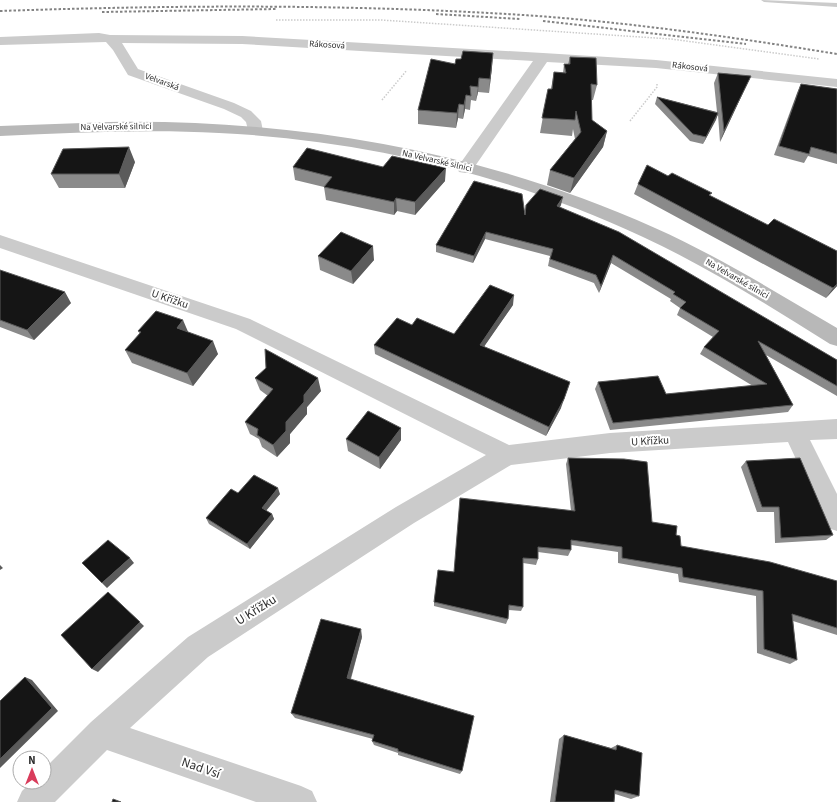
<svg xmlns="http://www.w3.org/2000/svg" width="837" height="802" font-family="'Source Sans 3',sans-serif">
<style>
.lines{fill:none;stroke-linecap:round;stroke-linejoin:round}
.path{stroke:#cbcbcb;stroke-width:1.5;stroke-dasharray:1.5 1.5;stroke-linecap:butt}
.service{fill:#cbcbcb;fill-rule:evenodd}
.minor{fill:#cbcbcb;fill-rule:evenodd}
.secondary{fill:#b8b8b8;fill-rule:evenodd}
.rail{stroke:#838383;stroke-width:2;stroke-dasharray:2.5 2;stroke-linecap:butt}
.wall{fill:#8a8a8a}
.shaded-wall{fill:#5b5b5b}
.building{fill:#151515;stroke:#5b5b5b}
.labels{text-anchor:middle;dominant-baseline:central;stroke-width:4;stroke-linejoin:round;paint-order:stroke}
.far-street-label{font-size:9px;fill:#2e2e2e;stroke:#fff}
.street-label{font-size:11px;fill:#2e2e2e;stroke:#fff}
.near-street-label{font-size:13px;fill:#2e2e2e;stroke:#fff}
</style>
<rect width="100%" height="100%" fill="#fff"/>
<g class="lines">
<path class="path" d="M276,20H381L671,39L819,59
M382,100L407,70
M630,121L657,87V84"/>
<path class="service" d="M761,0L837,3V7L764,2Z"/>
<path class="minor" d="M99,33L110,35L242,36L543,53L656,60L837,79V87L656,68L547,62L471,172L465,173L459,172L457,168L533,61L242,44L122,43L138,69L234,103L251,111L261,121L263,131L261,134H249L246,122L241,117L224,109L128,75L113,50L106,42L0,45V37Z
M0,235L250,319L509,445L610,433L837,419V439L810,440L837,494V531L828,528L788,442L610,453L511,465L414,523L208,657L130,728L301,786L312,791L317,802H256L107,750L55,802H17L22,791L31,782H44V769L91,722L188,637L396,507L486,455L236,329L0,248Z"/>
<path class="secondary" d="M110,122C298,119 483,151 655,228C718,256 777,293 837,328V346L830,344C769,306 708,267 643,237C511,175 365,140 219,133C146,129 73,133 0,136V126Z"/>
<path class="rail" d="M0,11C175,5 349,4 523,15C628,22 733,37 837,54
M102,12L276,9
M436,14L520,19
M543,21L746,44"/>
</g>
<path class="wall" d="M570,57L597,85L593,100H592V120L607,131L603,147L570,193L547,185L550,170L575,139L573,129L572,136L540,133L548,89H551L554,72L563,73L564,64H568Z
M455,64L492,67L489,93L478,92L476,101L471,100L470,110L465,109L463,119L458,118L456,128L418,124V110Z
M718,73L751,76L720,142L718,115L703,144L690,141L655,104L657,97L717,112L714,83Z
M801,84L837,89V164L808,156L804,163L774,155L797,93Z
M135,162L125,188H59L51,174Z
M293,167H383L445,181L415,215L397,211L394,215L326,200L324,187L295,180Z
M668,176L710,196L837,286L826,298L634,194L638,184Z
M561,205L560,207L837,360V396L766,355L793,405L788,412L610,430L595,389L598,382L666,394L753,386L700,354L704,347L713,337L677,315L680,308L670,301L671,299L611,263L599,293L594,283L548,266L550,256L485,239L473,263L436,252V245L525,215Z
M318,256L374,260L353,284L320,270Z
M0,270L71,303L34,340L0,327Z
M513,305L484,346L561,408L546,436L375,354L374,345L412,325L454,334Z
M138,331L189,332L218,354L193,386L132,363L125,350L140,334Z
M255,378L321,391L307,407V414L290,434V443L277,457L262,447L259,439L250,434L245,422L268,396L260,390Z
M401,428V440L380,469L348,451L346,439Z
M568,458L652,522L676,535L681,546L837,581V635L793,621L797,660L790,664L757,653L756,596L679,582L678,574L618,563V552L571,545V550L568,556L538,552V559L536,565L523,563V607L521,611L509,610L508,619L506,624L434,606V602L571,511L566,464Z
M746,461L833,535L826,540L775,543L774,512H757L741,467Z
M238,493L280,494L266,511L272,514L274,519L250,549L209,524L206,518Z
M362,637L351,679L462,771L460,774L398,755V753L374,745L372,741L373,739L295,718L291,713Z
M564,735L611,748L617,745L639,796L631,799L615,794L614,802H550L559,739Z"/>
<path class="shaded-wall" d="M493,53L492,67L489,93L490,79Z
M751,76L746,86L720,142L724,131Z
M479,78L478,92L476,101L478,87Z
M466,95L465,109L463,119L464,105Z
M459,104L458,118L456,128L457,113Z
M718,113L716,120L703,144L706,137Z
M607,131L603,147L570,193L574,178Z
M129,147L135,162L125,188L119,174Z
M446,168L445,181L415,215V202Z
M563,197L561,205L555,214L557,206Z
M396,198L397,211L394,215V202Z
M486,232L485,239L473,263L474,256Z
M373,246L374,260L353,284L351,271Z
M613,255L611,263L599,293L601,286Z
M837,284V286L826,298L833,288Z
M65,292L71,303L34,340L27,330Z
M514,295L513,305L479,354L480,345Z
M183,320L189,334L177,328Z
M213,341L218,354L193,386L187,373Z
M318,378L321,391L307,407V414L290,434V443L277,457L273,445L286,422L304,395Z
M570,382L561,408L546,436L549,427Z
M401,428V440L380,469L379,457Z
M278,488L280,494L264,513L262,508Z
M272,514L274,519L250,549L247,544Z
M130,558L134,563L107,588L102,583Z
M0,565L3,568L0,570Z
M108,592L144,626L98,672L92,669Z
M361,629L362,637L349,684L347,678Z
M25,677L32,680L58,711L0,768V759Z"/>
<path class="building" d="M463,51L493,53L490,79L479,78L478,87L470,86L471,96L466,95L464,105L459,104L457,113L418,110L431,59L455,64L456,59H461Z
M570,57L596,58L597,85L591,84L592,120L607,131L574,178L550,170L581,132L576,111L575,120L542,118L548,89H552L554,72L566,73L564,64H570Z
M718,73L751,76L724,131Z
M801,84L837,89V154L811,147L809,154L779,146Z
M657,97L718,113L706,137L693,134Z
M129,147L119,174H51L63,149Z
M307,148L383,167L392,156L446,168L415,202L396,198L394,202L324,187L332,177L293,167Z
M647,165L668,176L672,173L712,193L709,195L768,225L774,219L837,251V284L833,288L638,184Z
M474,181L522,194L525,215L526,205L540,189L563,197L557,206L619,232L837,360V386L758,341L793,405L613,423L598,382L658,376L666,394L767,384L704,347L719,331L680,308L686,302L673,294L675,292L613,255L601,286L596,275L550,259L553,249L486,232L474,256L436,245Z
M341,232L373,246L351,271L318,256Z
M0,270L65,292L27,330L0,320Z
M490,285L514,295L480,345L570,382L564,399L549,427L374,345L397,318L412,325L417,318L454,334Z
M156,311L183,320L177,328L213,341L187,373L125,350L141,332L138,331Z
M265,349L318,378L304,395V402L286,422V431L273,445L257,435L258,429L245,422L273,389L255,378L266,368Z
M368,411L401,428L379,457L346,439Z
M568,458L624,459L647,462L652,522L677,526L676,535L680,536L681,546L770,562L837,581V628L792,614L797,660L764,649L763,591L683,577L682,568L622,558V547L571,540V550L538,547V559L523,558V607L509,605L508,619L434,602L438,570L454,572L460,498L575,511Z
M800,458L833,535L781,538L779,507H762L746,461Z
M254,475L278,488L262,508L272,514L247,544L206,518L231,489L238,493Z
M108,540L130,558L102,583L82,563Z
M108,592L140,622L92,669L61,635Z
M321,619L361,629L347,678L474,716L462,771L398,751V749L372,741L374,735L291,713Z
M25,677L52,708L0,759V701Z
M564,735L616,750L617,745L642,753L639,796L615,790L614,802H555Z
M113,799L121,802H112Z"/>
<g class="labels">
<g class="far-street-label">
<text transform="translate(327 45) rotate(3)">Rákosová</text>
<text transform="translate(690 67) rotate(6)">Rákosová</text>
<text transform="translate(162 82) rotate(20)">Velvarská</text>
<text transform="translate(116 127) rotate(-1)">Na Velvarské silnici</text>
<text transform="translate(437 161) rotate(13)">Na Velvarské silnici</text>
<text transform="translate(737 279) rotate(30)">Na Velvarské silnici</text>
</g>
<g class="street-label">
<text transform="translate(170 299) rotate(19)">U Křížku</text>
<text transform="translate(650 441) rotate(-3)">U Křížku</text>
</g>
<g class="near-street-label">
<text transform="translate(256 610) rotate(-32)">U Křížku</text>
<text transform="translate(201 768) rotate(19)">Nad Vsí</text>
</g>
</g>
<g transform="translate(32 770)"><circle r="19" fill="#ffffff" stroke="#ababab"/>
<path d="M0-3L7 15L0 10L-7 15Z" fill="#d93c5b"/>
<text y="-6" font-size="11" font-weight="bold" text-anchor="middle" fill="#2e2e2e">N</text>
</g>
</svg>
